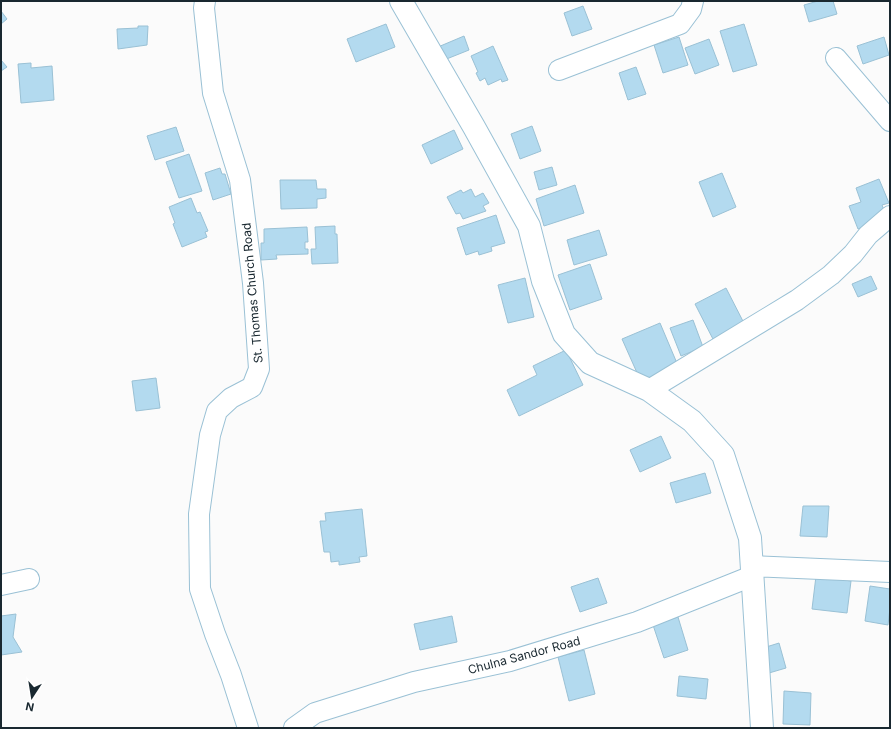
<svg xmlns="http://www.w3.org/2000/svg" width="891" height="729" font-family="Inter,sans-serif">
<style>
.building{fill:#b3daef;stroke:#9ac1d5}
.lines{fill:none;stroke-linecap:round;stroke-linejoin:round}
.minor-casing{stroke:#9ac1d5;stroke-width:22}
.major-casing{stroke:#9ac1d5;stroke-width:24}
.minor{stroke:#fff;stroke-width:20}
.major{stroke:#fff;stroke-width:22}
.labels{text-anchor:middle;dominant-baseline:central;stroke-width:3.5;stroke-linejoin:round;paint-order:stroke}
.street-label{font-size:12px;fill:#192830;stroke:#fff}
</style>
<rect width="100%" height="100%" fill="#fbfbfb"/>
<path class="building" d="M818,1H833L837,14L809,22L804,5Z
M583,6L592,29L572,36L564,13Z
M1,11L7,19L1,24Z
M386,24L395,47L356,62L347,39Z
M744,24L757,65L733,72L720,31Z
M138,26H148L147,45L118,49L117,29L138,28Z
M464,36L469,50L444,60L438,47Z
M679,37L688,65L663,73L654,45Z
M884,37L889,55L863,64L857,46Z
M709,39L719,65L695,74L685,48Z
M493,46L508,80L502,82L501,79L488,85L485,78L480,81L476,73L478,72L471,56Z
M1,60L7,67L1,71Z
M31,63V68L52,66L54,100L21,103L18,64Z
M636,67L646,94L628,100L619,73Z
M532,126L541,151L520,159L511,134Z
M176,127L184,151L155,160L147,136Z
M454,130L463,149L431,164L422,145Z
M189,154L202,191L179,198L166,162Z
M552,167L557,185L539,190L534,172Z
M220,168L222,174H225L231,194L213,200L205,173Z
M722,173L736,207L713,217L699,182Z
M879,179L889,203L882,205L887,218L858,229L849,206L861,202L856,188Z
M280,180H316L317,189H326V198L317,199V208L281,209Z
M575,185L584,213L544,226L536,199Z
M471,189L475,197L483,193L489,203L483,206L486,211L463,219L460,213L456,214L447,197L461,190L463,193Z
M191,198L197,213L200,212L208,231L205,232L207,237L182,247L173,224L175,223L169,207Z
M496,215L505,243L491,247L492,251L479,255L478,251L466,255L457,228Z
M335,226V234H337L338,263L312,264L311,249H316L315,227Z
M307,227L308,242H305V249H308V254L276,255L277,259L261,260V243H264V229Z
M599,230L607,255L574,265L567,240Z
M590,264L602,299L570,310L558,275Z
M871,276L877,289L858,297L852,284Z
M525,278L534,317L508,323L498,285Z
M726,288L747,329L716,345L695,304Z
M693,320L703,347L681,356L670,328Z
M660,323L679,368L642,384L622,339Z
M566,350L583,385L519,416L507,390L537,375L533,366Z
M156,378L160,408L136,411L132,381Z
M661,436L671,458L640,472L630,450Z
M705,473L711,493L676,503L670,483Z
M803,506H829L827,537L800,536Z
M362,509L367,556L359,557L360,562L339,565V561L331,562L330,552H324L320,521H326L325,513Z
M816,576L851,581L847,613L812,609Z
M598,578L607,603L580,612L571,587Z
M870,586L890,589V608L888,625L865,621Z
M16,614L13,637L22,652L1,655V616Z
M452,616L457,642L420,650L414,624Z
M678,617L688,650L664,658L653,625Z
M779,643L786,668L769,673L763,648Z
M584,650L595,694L569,701L558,657Z
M679,676L708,679L706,699L677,696Z
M784,691L811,693L810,725L783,724Z"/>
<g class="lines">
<g class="minor-casing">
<path id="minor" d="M205,1L204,8L213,93L240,180L253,283L259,369L252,387L231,398L217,411L210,435L199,514L200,589L215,634L231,675L248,728
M836,58L890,121
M559,70L680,24L691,9L693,1
M649,390L797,300L831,275L853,254L868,235L890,216
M752,566L890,572
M1,585L29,579
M294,728L315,713L414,682L510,661L637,622L752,576"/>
</g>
<g class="major-casing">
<path id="major" d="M401,1L474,127L529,226L543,281L564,334L590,363L649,390L692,421L723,455L750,538L762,728"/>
</g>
<use href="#minor" class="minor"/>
<use href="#major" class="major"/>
</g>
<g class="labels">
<g class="street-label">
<text transform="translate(252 293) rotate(-95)">St. Thomas Church Road</text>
<text transform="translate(524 655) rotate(-15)">Chulna Sandor Road</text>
</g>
</g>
<rect width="891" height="729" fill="none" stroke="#192830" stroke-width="4"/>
<g transform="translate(32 697) rotate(192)" stroke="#ffffff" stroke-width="3" paint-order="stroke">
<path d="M0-3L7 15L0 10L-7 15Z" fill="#192830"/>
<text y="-6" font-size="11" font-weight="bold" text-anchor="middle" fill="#192830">N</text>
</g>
</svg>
